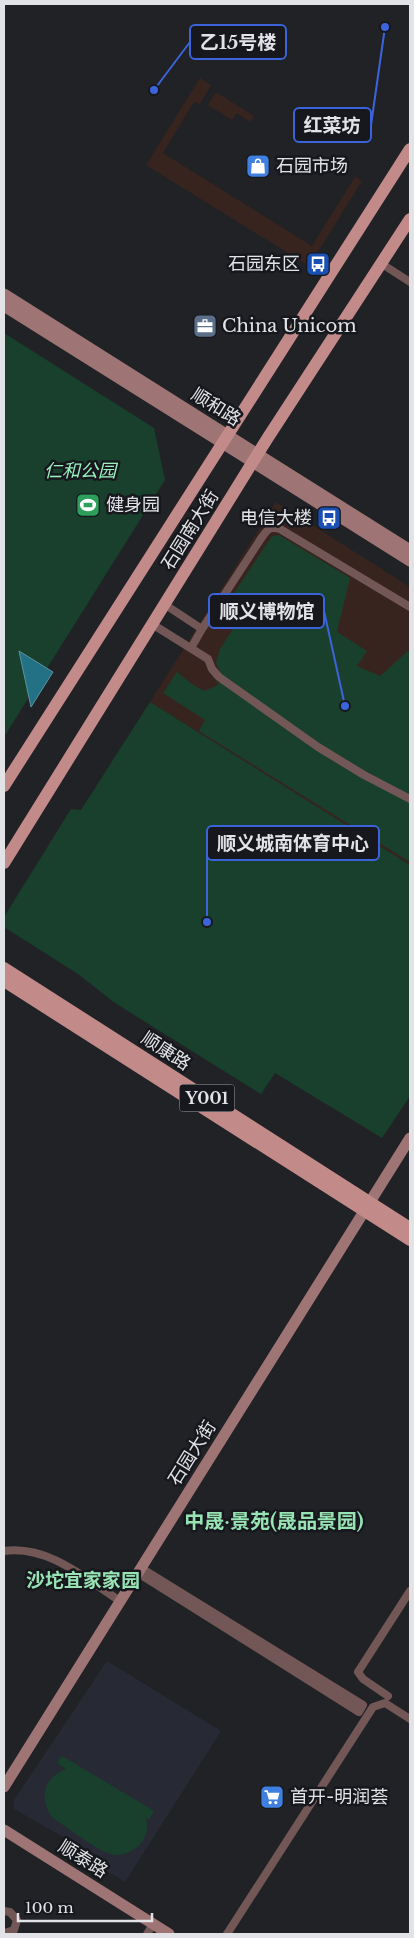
<svg xmlns="http://www.w3.org/2000/svg" width="414" height="1938" font-family="'Libre Baskerville','Noto Sans SC',serif">
<style>
.commercial{fill:#37241f}
.built{fill:#272a34}
.green{fill:#19402c}
.water{fill:#237185;stroke:#5c93a2}
.lines{fill:none;stroke-linecap:round;stroke-linejoin:round}
.street{stroke:#725756;stroke-width:8}
.secondary{stroke:#9f7474;stroke-width:11}
.primary{stroke:#c28b8a;stroke-width:12}
.labels{text-anchor:middle;dominant-baseline:central;stroke-width:5;stroke-linejoin:round;paint-order:stroke}
.shield{fill:#17181d;stroke:#a5a6aa;stroke-width:1}
.shield-label{font-size:16px;font-weight:bold;fill:#e2e3e6}
.poi-label{font-size:18px;fill:#e2e3e6;stroke:#17181d;text-anchor:start}
.street-label{font-size:18px;fill:#e2e3e6;stroke:#17181d}
.park-label{font-size:18px;font-style:italic;fill:#9af1bf;stroke:#17181d}
.neighbourhood-label{font-size:19px;font-weight:bold;fill:#97e3b4;stroke:#17181d}
.quarter-label{font-size:20px;font-weight:bold;fill:#97e3b4;stroke:#17181d}
.leader{fill:none;stroke:#3b64da;stroke-width:2}
.callout-dot{fill:#3b64da;stroke:#17181d;stroke-width:2}
.callout{fill:#17181d;stroke:#3b64da;stroke-width:2}
.callout-label{font-size:19px;text-anchor:middle;font-weight:bold;fill:#e2e3e6}
</style>
<rect width="100%" height="100%" fill="#212226"/>
<path class="commercial" d="M200,78L211,85L200,104L194,102L163,153L312,246L355,177L362,181L309,266L146,165Z
M216,92L254,116L250,122L237,113L232,120L208,105Z
M276,502L410,587V865L150,702Z"/>
<path class="built" d="M107,1661L221,1731L125,1882L102,1868L81,1847L14,1809V1800Z"/>
<path class="green" d="M4,333L154,428L165,480L4,737Z
M279,535L350,578L337,632L367,651L357,666L380,676L408,651L410,652V862L199,731L205,720L163,693L177,672L192,684L204,691L218,685L221,673L216,663L220,649L247,607L232,596L272,536Z
M150,702L410,865V1096L382,1138L275,1073L261,1094L115,1003L78,974L4,927V917L71,809L81,810Z
M62,1756L154,1811L149,1820L146,1818C148,1828 147,1837 140,1844C133,1852 119,1858 108,1853C92,1847 69,1828 54,1819C38,1801 43,1777 66,1769L57,1763Z"/>
<path class="water" d="M19,651L53,672L31,707Z"/>
<g class="lines">
<path class="street" d="M382,264L410,282
M164,604L202,629L262,537C268,529 270,526 280,529L410,607
M152,624L208,659L212,669L219,677L318,747L364,775L410,799
M191,648L202,629
M4,1551C48,1545 85,1578 120,1601
M138,1573L359,1712L363,1705L141,1568
M388,1696L363,1679L358,1672L410,1591
M4,1911L10,1912L17,1920L14,1930L4,1933
M147,1934L153,1924
M227,1934L373,1707L385,1703L410,1719"/>
<path class="secondary" d="M4,294L410,550
M4,306L410,561
M4,1787L410,1138
M4,1830L169,1934"/>
<path class="primary" d="M4,786L410,149
M4,863L267,439L410,219
M4,968L410,1228
M4,981L410,1240"/>
</g>
<defs>
<g id="shop-square" transform="scale(1.25)"><rect x="-9" y="-9" width="18" height="18" rx="4" fill="#3f7fe0" stroke="#17181d"/><path d="M-5-2.5h2.3a2.7 3.5 0 0 1 5.4 0H5L5.5 6h-11ZM-1.5-2.5h3a1.5 2.3 0 0 0-3 0Z" fill="#fff"/></g>
<g id="bus-square" transform="scale(1.25)"><rect x="-9" y="-9" width="18" height="18" rx="4" fill="#1a4fb4" stroke="#17181d"/><path d="M-5-6H5V4H4V6H2V4H-2V6H-4V4H-5ZM-3.5-4V0h7V-4ZM-3.5 1.2v1.5H-2V1.2ZM2 1.2v1.5H3.5V1.2Z" fill="#fff"/></g>
<g id="office-square" transform="scale(1.25)"><rect x="-9" y="-9" width="18" height="18" rx="4" fill="#5c6f8a" stroke="#17181d"/><path d="M-6-3h4V-5.5h4V-3h4V5H-6ZM-1-4.5V-3h2v-1.5ZM-6 0V1H6V0Z" fill="#fff"/></g>
<g id="stadium-square" transform="scale(1.25)"><rect x="-9" y="-9" width="18" height="18" rx="4" fill="#2e9e5b" stroke="#17181d"/><path d="M0-5a6.5 5 0 1 0 0 10a6.5 5 0 1 0 0-10ZM-3.5-1.8h7v3.6h-7Z" fill="#fff"/></g>
<g id="supermarket-square" transform="scale(1.25)"><rect x="-9" y="-9" width="18" height="18" rx="4" fill="#3f7fe0" stroke="#17181d"/><path d="M-6-5.5h2.5l.6 2H6L4.5 2H-2.5L-4.4-4H-6ZM-1.5 3.2a1.3 1.3 0 1 0 .1 0ZM3 3.2a1.3 1.3 0 1 0 .1 0Z" fill="#fff"/></g>
</defs>
<g fill-rule="evenodd">
<use href="#shop-square" x="258" y="166"/>
<use href="#bus-square" x="318" y="264"/>
<use href="#office-square" x="205" y="326"/>
<use href="#stadium-square" x="88" y="505"/>
<use href="#bus-square" x="329" y="518"/>
<use href="#supermarket-square" x="272" y="1797"/>
</g>
<g class="labels">
<rect class="shield" x="179.5" y="1084.5" width="55" height="27" rx="4"/>
<g class="shield-label">
<text x="207" y="1098">Y001</text>
</g>
<g class="poi-label">
<text x="276" y="166">石园市场</text>
<text x="300" y="264" text-anchor="end">石园东区</text>
<text x="222" y="326">China Unicom</text>
<text x="106" y="505">健身园</text>
<text x="312" y="518" text-anchor="end">电信大楼</text>
<text x="290" y="1797">首开-明润荟</text>
</g>
<g class="street-label">
<text transform="translate(216 407) rotate(32)">顺和路</text>
<text transform="translate(190 530) rotate(-58)">石园南大街</text>
<text transform="translate(166 1051) rotate(33)">顺康路</text>
<text transform="translate(192 1453) rotate(-58)">石园大街</text>
<text transform="translate(83 1859) rotate(32)">顺泰路</text>
</g>
<g class="park-label">
<text x="80" y="471">仁和公园</text>
</g>
<g class="neighbourhood-label">
<text x="83" y="1580">沙坨宜家家园</text>
</g>
<g class="quarter-label">
<text x="274" y="1521">中晟·景苑(晟品景园)</text>
</g>
</g>
<path class="leader" d="M154 90L190 42M385 27L371 125M345 706L324 611M207 922L207 843"/>
<g class="callout-dot">
<circle cx="154" cy="90" r="5"/>
<circle cx="385" cy="27" r="5"/>
<circle cx="345" cy="706" r="5"/>
<circle cx="207" cy="922" r="5"/>
</g>
<g class="callout">
<rect x="190" y="25" width="96" height="34" rx="5"/>
<rect x="294" y="108" width="77" height="34" rx="5"/>
<rect x="209" y="594" width="115" height="34" rx="5"/>
<rect x="207" y="826" width="172" height="34" rx="5"/>
</g>
<g class="callout-label">
<text x="238" y="49">乙15号楼</text>
<text x="332" y="132">红菜坊</text>
<text x="267" y="618">顺义博物馆</text>
<text x="293" y="850">顺义城南体育中心</text>
</g>
<rect width="414" height="1938" fill="none" stroke="#e2e3e6" stroke-width="10"/>
<path d="M18 1913v8h134v-8" fill="none" stroke="#e2e3e6" stroke-width="2.5"/>
<text x="25" y="1913" font-size="15" fill="#e2e3e6" stroke="#17181d" stroke-width="4" paint-order="stroke">100 m</text>
</svg>
